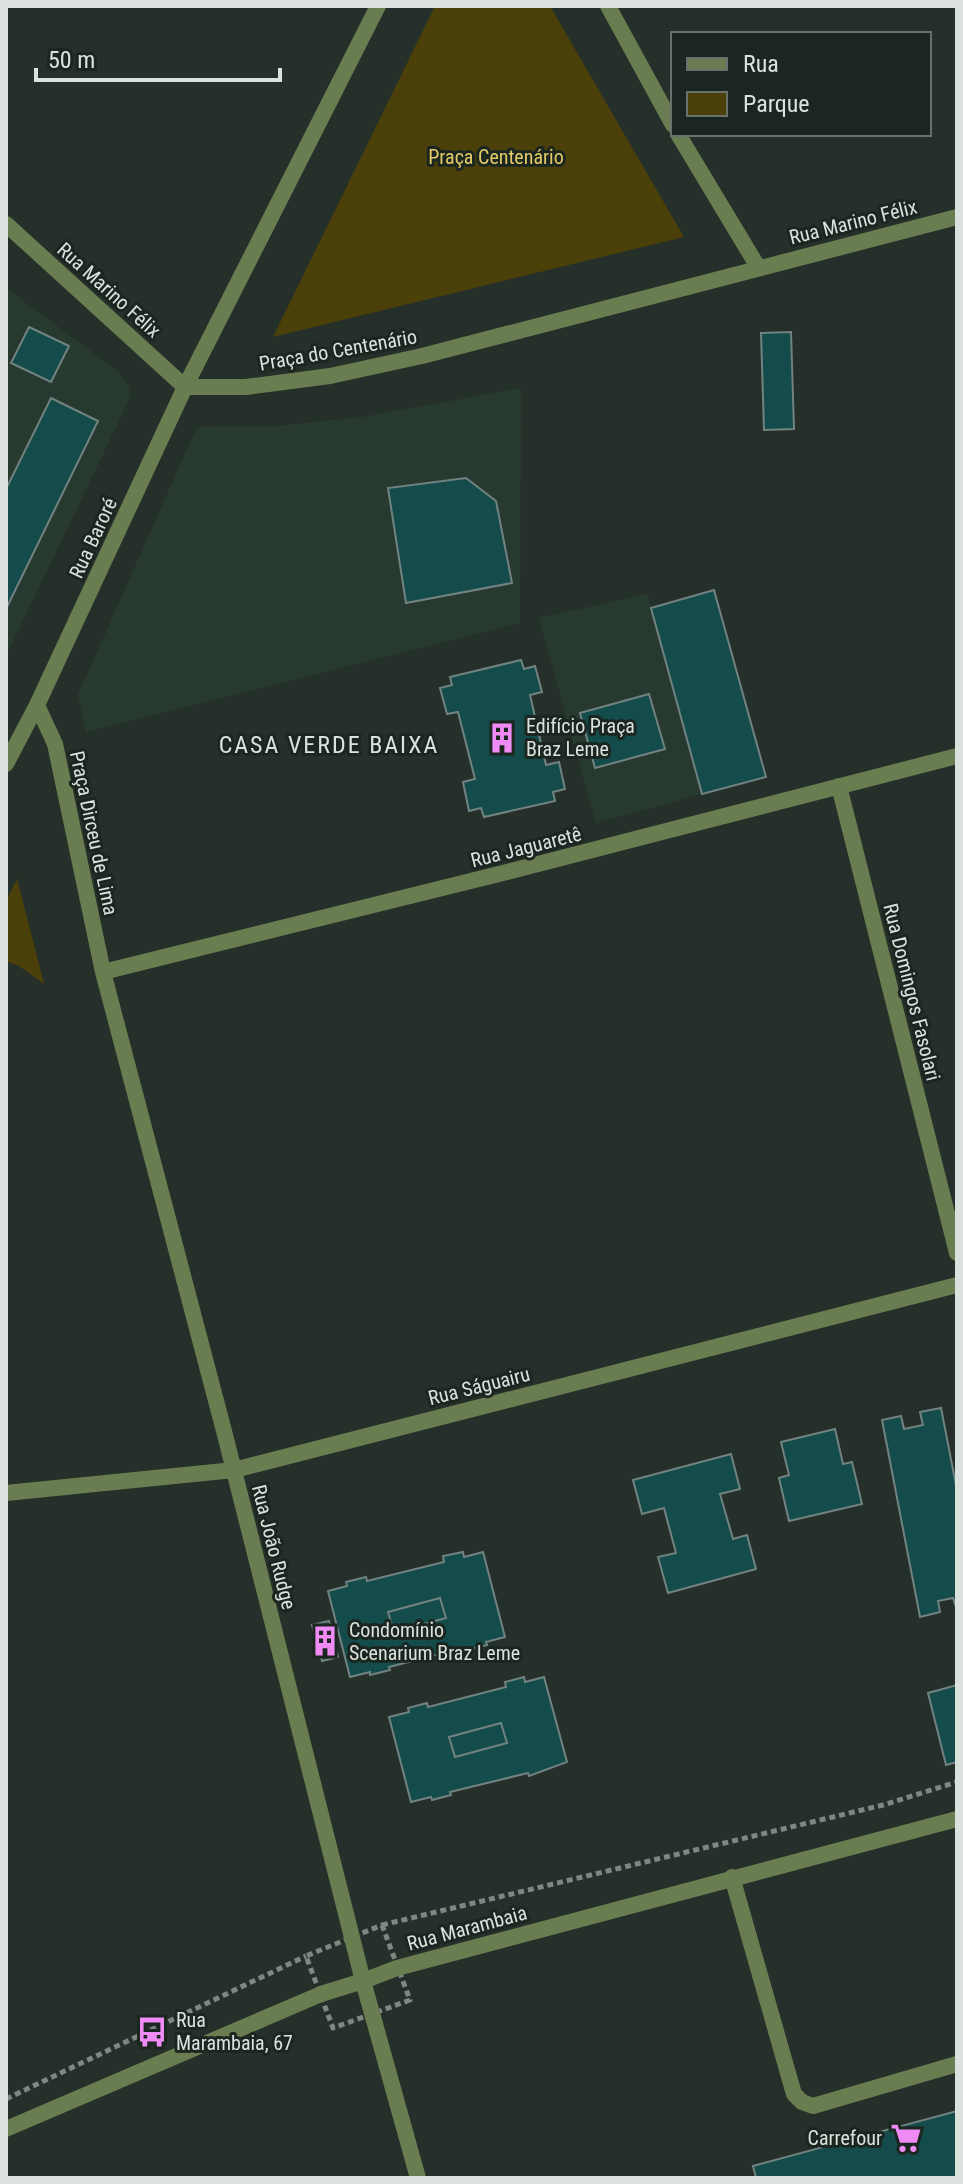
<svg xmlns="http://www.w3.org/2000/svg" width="963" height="2184" font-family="'Roboto Condensed',sans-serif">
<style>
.built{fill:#283a30}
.green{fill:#4b3f0a}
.building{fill:#134c4b;stroke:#728281;stroke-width:2}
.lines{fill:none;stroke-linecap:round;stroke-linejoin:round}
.path{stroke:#7e8782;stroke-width:5;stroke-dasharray:6 4;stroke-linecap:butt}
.service{stroke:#697d50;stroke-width:16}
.minor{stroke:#697d50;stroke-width:16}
.tertiary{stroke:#697d50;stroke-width:16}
.labels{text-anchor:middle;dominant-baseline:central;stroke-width:6;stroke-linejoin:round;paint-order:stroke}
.park-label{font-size:20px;fill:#e4ca66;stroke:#1b2620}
.street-label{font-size:20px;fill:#dbe2de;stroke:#1b2620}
.poi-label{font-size:20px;fill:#dbe2de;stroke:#1b2620;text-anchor:start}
.quarter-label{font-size:24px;letter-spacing:2px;fill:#dbe2de;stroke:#1b2620}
</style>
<rect width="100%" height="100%" fill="#25302a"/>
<path class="built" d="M6,288L115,369L129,385L130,398L6,656Z
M521,388L520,623L86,732L78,695L197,427L277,426L362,417Z
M648,594L702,794L596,823L539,618Z"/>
<path class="green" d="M435,6H550L684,237L273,337Z
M17,879L20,890L44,984L19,966L6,961V901Z"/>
<path class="building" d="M29,327L69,346L51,382L11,363Z
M791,332L794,429L764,430L761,333Z
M51,398L98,421L6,609V489Z
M466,478L496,501L512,583L406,603L388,488Z
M714,590L766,777L702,794L651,608Z
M521,660L524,669L535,666L542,692L530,695L546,765L559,762L565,789L553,792L555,801L484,817L481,808L469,811L463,782L475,779L458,712L447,714L440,688L452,685L450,677Z
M649,694L665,749L595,768L580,713Z
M941,1408L957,1490V1610L953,1598L938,1601L940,1612L920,1617L882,1420L901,1416L904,1429L923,1425L920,1412Z
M835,1429L843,1464L852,1462L862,1504L789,1521L779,1478L789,1475L781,1442Z
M731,1454L740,1489L720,1494L733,1539L747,1535L756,1569L668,1593L658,1557L676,1553L664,1508L642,1514L633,1480Z
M463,1552L464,1557L483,1552L505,1637L486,1642L487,1645L467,1650V1647L389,1667L390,1670L370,1675V1672L350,1677L328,1591L347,1586L346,1582L366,1577L367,1581L444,1562L443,1556Z
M440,1598L446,1618L394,1632L388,1612Z
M329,1621L338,1657L322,1661L312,1625Z
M524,1677L525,1682L544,1677L567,1762L529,1776L528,1773L450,1792L451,1795L432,1800L431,1797L411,1802L389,1717L409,1712L408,1708L427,1703L428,1707L506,1687L505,1682Z
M957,1685V1762L946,1765L928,1693Z
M501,1723L507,1743L455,1757L449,1737Z
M957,2111V2178H756L753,2166Z"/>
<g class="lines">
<path class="path" d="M382,1925L883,1805L957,1782
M382,1925L410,2000L333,2028L306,1956Z
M6,2099L306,1956"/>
<path class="service" d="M732,1877L794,2094L802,2102L813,2106L957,2064"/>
<path class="minor" d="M608,6L673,125
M678,134L758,267
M6,224L185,387
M185,387H246L330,376L422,356L957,217
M37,705L55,744L103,972L224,1431L363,1981
M6,764L37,705L185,387L378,6
M839,786L957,1253
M103,972L503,873L957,756
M6,1493L234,1470L957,1285"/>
<path class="tertiary" d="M363,1981L418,2178
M6,2129L321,1994L363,1981L397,1968L957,1819"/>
</g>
<defs>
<g id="building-bare" transform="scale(2.4)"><path d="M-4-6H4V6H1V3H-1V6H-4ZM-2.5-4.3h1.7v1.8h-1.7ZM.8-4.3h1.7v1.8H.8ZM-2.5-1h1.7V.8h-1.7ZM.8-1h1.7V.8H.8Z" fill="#f08bf5" stroke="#1b2620" stroke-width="2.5" paint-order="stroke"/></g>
<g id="bus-bare" transform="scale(2.4)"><path d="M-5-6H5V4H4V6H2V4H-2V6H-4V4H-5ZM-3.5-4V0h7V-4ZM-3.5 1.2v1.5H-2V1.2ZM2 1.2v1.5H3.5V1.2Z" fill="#f08bf5" stroke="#1b2620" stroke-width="2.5" paint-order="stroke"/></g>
<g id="supermarket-bare" transform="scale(2.4)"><path d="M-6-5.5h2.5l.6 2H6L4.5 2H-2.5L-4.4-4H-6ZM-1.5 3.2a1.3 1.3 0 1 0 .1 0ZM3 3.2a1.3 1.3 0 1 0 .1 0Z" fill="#f08bf5" stroke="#1b2620" stroke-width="2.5" paint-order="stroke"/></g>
</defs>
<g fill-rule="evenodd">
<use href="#building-bare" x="502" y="738"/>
<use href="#building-bare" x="325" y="1641"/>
<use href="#bus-bare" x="152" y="2032"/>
<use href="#supermarket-bare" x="906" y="2138"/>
</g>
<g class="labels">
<g class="park-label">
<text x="496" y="157">Praça Centenário</text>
</g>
<g class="street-label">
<text transform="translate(853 222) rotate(-14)">Rua Marino Félix</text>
<text transform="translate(109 290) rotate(42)">Rua Marino Félix</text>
<text transform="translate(338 350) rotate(-10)">Praça do Centenário</text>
<text transform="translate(93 538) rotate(-65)">Rua Baroré</text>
<text transform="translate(94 833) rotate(78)">Praça Dirceu de Lima</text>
<text transform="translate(526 847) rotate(-14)">Rua Jaguaretê</text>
<text transform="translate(912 992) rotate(76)">Rua Domingos Fasolari</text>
<text transform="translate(479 1386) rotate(-14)">Rua Ságuairu</text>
<text transform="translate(274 1547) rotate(76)">Rua João Rudge</text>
<text transform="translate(467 1928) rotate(-15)">Rua Marambaia</text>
</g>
<g class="poi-label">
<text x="526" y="726">Edifício Praça<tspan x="526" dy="23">Braz Leme</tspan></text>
<text x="349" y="1630">Condomínio<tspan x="349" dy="23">Scenarium Braz Leme</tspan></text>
<text x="176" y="2020">Rua<tspan x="176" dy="23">Marambaia, 67</tspan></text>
<text x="882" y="2138" text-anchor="end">Carrefour</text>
</g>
<g class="quarter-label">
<text x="329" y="745">CASA VERDE BAIXA</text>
</g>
</g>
<rect width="963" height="2184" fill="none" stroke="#dbe2de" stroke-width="16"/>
<rect x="671" y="32" width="260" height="104" fill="#1b2620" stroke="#68716c" stroke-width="2"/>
<rect x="687" y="58" width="40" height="12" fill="#697d50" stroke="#68716c" stroke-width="2"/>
<text x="743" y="72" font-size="24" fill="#dbe2de">Rua</text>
<rect x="687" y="92" width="40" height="24" fill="#4b3f0a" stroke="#68716c" stroke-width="2"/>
<text x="743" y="112" font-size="24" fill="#dbe2de">Parque</text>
<path d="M36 68v12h244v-12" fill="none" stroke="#dbe2de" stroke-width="4"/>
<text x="48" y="68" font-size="24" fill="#dbe2de" stroke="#1b2620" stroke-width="6" paint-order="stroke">50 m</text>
</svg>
